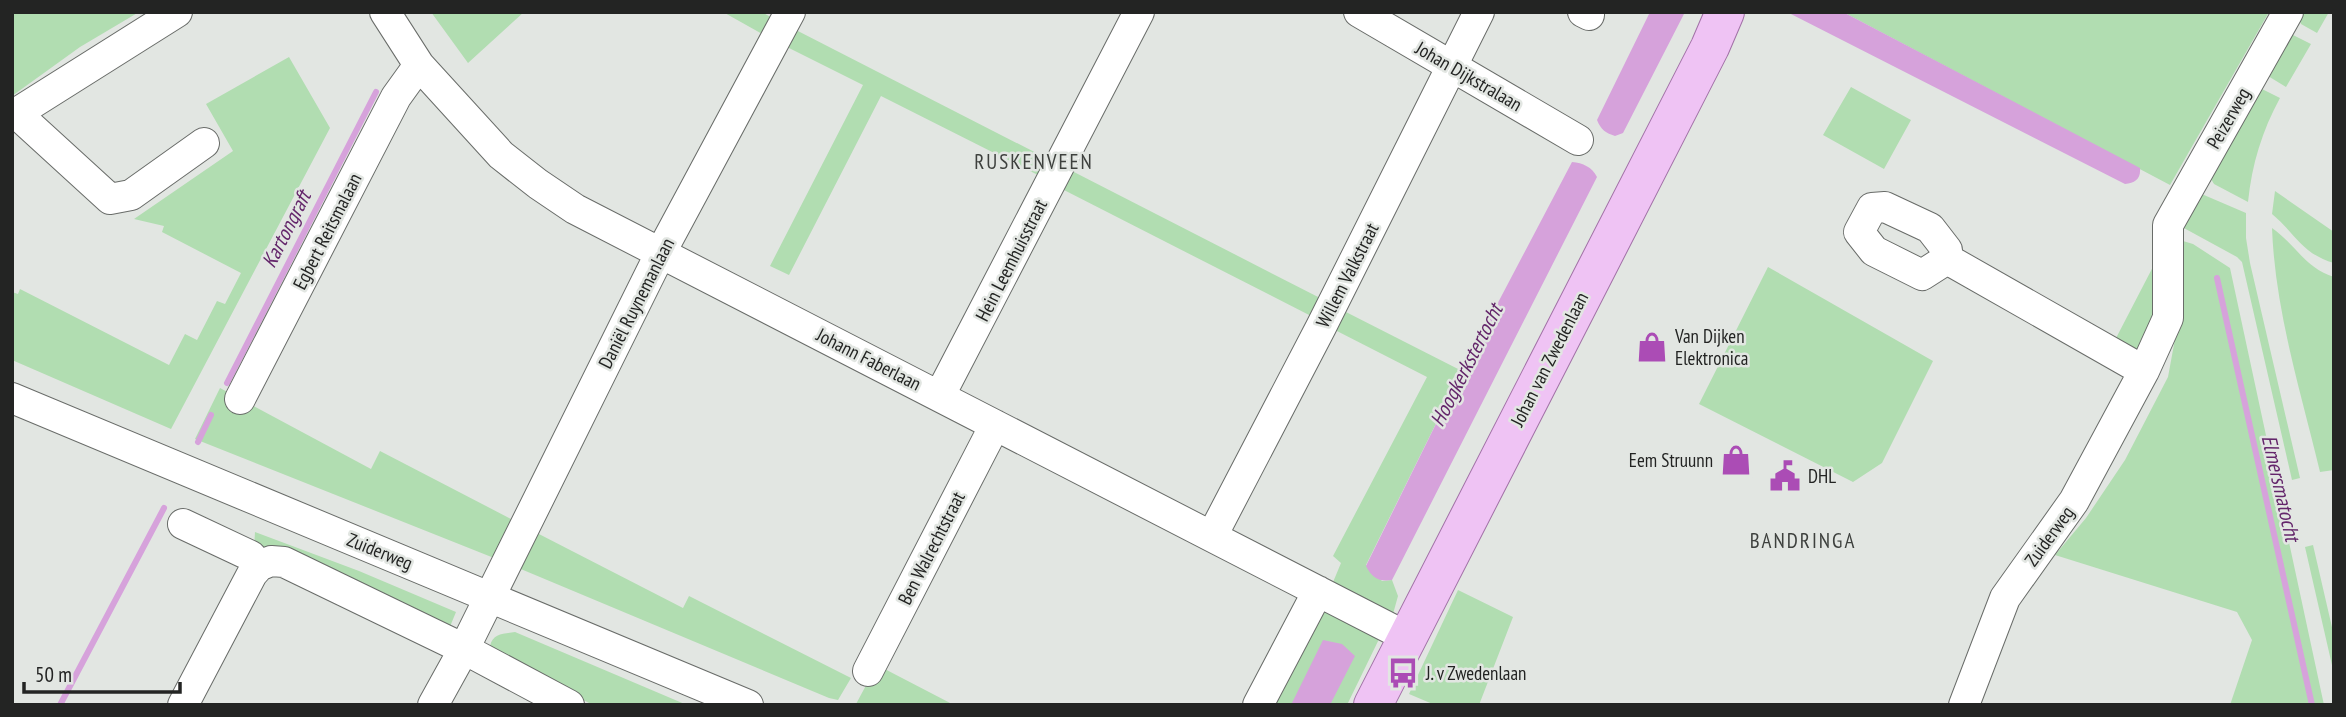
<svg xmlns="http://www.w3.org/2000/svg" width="2346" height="717" font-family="'PT Sans Narrow',sans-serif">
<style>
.green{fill:#b1ddb1}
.water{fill:#d6a2db}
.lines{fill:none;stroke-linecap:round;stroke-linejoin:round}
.stream{stroke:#d6a2db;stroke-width:6}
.minor-casing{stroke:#696c69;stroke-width:32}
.major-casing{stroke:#a171a6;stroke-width:40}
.minor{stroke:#fff;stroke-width:30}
.major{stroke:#efc3f4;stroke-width:38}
.labels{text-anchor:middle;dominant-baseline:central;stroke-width:5;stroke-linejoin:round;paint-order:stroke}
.street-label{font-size:19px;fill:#232423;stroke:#e2e6e2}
.poi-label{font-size:19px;fill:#232423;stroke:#e2e6e2;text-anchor:start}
.neighbourhood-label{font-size:21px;letter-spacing:2px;fill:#3e413e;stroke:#e2e6e2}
.water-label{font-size:21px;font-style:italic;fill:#64266b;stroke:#e2e6e2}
</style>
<rect width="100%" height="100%" fill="#e2e6e2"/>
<path class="green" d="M12,12H139L80,47L12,96Z
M431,12H524L468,63Z
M723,12H762L772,18L764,35Z
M1843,12H2269L2170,185Z
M2297,12H2329L2317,33L2301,24Z
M794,29L1050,160L1042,177L881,96L789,275L770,266L863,85L785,46Z
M2291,34L2311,44L2286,87L2268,76Z
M289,57L330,128L171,429L12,360V292L18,294L20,289L169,365L185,334L197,340L217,301L225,304L241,273L162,232L164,226L134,219L233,151L206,104Z
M1851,87L1911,120L1884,169L1823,135Z
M2256,89H2262L2280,98C2262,131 2252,164 2248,202L2214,184L2211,179Z
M1072,171L1322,299L1313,317L1062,189Z
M2275,191L2334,232V263C2302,254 2295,233 2272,214Z
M2199,195H2204L2246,213V238L2250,263L2300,478L2292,480L2242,262L2237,257L2182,227Z
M2272,228C2295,244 2305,268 2334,277V470L2320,472C2301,392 2275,311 2272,228Z
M2183,241L2193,244L2230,268L2324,705H2230L2252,640L2237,612L2055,555L2086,518L2125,460L2168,377L2175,339L2178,244Z
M2156,261L2159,309L2143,352L2128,349L2114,342Z
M1768,267L1933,361L1882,463L1853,482L1699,404Z
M1342,310L1462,371L1366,565L1382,581L1392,580L1398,596L1393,614L1331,587L1341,563L1333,556L1427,377L1333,329Z
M220,388L371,469L380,451L513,520L494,558L195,439Z
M255,532L359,571L456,612L449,629L254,548Z
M535,532L683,608L689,596L693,598L851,678L838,700L829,698L516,567Z
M2313,545L2334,636V674L2305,547Z
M1458,590L1513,617L1479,705H1435L1409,694Z
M1330,607L1381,635L1347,705H1270L1321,611Z
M515,632L687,705H593L493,654L490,646C493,633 503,634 515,632Z
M877,665L954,705L856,704Z"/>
<path class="water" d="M1650,12H1685L1623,133L1615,136C1606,133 1601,130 1597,120Z
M1787,12H1843L2140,168C2141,179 2135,183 2125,184Z
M1572,162C1583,163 1592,167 1597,177L1392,580C1379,582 1372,578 1366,566L1462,371Z
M1323,640L1342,644L1355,656L1330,705H1291Z"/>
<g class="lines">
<path class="stream" d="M2217,278L2312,705
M227,383L376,92
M198,442L211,415
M60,705L164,508"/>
<g class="minor-casing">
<path id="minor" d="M385,12L419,65L501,155L538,184L575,209L1407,637
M1359,12L1578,140
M1583,12L1589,15
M17,114L110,199L131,195L204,143
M12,116L177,12
M1885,207L1930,228L1947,250V259L1922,275L1874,251L1859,232L1872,208Z
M1947,259L2144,371
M940,395L1139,12
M12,398L748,705
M240,399L396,97L419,65
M183,524L251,556L259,566L271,561L284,562L464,649L569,705
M1212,536L1321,327L1479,12
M868,671L995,425
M183,705L252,574L259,566
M433,705L464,649L660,254L790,12
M1258,705L1318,591
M1964,705L2005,598L2074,501L2144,371L2168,318V225L2288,12"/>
</g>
<g class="major-casing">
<path id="major" d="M1373,705L1710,47L1725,12"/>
</g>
<use href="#minor" class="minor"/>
<use href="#major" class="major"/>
</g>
<defs>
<g id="shop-bare" transform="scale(2.415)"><path d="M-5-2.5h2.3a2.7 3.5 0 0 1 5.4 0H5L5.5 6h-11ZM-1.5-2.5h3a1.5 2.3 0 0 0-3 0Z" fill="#ab4cb5" stroke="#e2e6e2" stroke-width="2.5" paint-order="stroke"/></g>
<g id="civic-bare" transform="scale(2.415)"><path d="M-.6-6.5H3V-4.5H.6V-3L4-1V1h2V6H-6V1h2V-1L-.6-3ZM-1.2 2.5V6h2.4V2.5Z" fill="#ab4cb5" stroke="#e2e6e2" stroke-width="2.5" paint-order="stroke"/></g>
<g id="bus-bare" transform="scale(2.415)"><path d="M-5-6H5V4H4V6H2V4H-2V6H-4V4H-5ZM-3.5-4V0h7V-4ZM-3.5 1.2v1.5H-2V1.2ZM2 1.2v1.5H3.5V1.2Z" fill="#ab4cb5" stroke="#e2e6e2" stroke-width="2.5" paint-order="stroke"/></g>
</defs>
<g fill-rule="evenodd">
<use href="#shop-bare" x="1652" y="347"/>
<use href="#shop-bare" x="1736" y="460"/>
<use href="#civic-bare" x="1785" y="476"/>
<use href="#bus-bare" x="1403" y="673"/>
</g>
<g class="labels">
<g class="street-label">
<text transform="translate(1469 76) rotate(30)">Johan Dijkstralaan</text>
<text transform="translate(2228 118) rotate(-60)">Peizerweg</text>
<text transform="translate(327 231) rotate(-63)">Egbert Reitsmalaan</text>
<text transform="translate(1011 260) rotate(-63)">Hein Leemhuisstraat</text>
<text transform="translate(1347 275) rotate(-63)">Willem Valkstraat</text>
<text transform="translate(636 303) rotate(-63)">Daniël Ruynemanlaan</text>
<text transform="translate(869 359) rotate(27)">Johann Faberlaan</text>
<text transform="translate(1549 359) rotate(-63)">Johan van Zwedenlaan</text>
<text transform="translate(2049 536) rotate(-54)">Zuiderweg</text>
<text transform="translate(931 548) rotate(-63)">Ben Walrechtstraat</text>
<text transform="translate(380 551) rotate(22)">Zuiderweg</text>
</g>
<g class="poi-label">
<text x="1675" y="336">Van Dijken<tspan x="1675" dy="22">Elektronica</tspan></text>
<text x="1713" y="460" text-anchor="end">Eem Struunn</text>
<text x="1808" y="476">DHL</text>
<text x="1426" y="673">J. v Zwedenlaan</text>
</g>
<g class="neighbourhood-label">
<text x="1034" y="161">RUSKENVEEN</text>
<text x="1803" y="540">BANDRINGA</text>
</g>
<g class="water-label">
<text transform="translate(286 229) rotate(-63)">Kartongraft</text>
<text transform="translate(1466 365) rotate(-63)">Hoogkerkstertocht</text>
<text transform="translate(2281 488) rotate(77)">Elmersmatocht</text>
</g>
</g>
<rect width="2346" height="717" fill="none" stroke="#232423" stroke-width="28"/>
<path d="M24 682v10h156v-10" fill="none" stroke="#232423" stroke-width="3.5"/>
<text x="35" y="682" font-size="21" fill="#232423" stroke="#e2e6e2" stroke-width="5" paint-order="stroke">50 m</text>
</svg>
